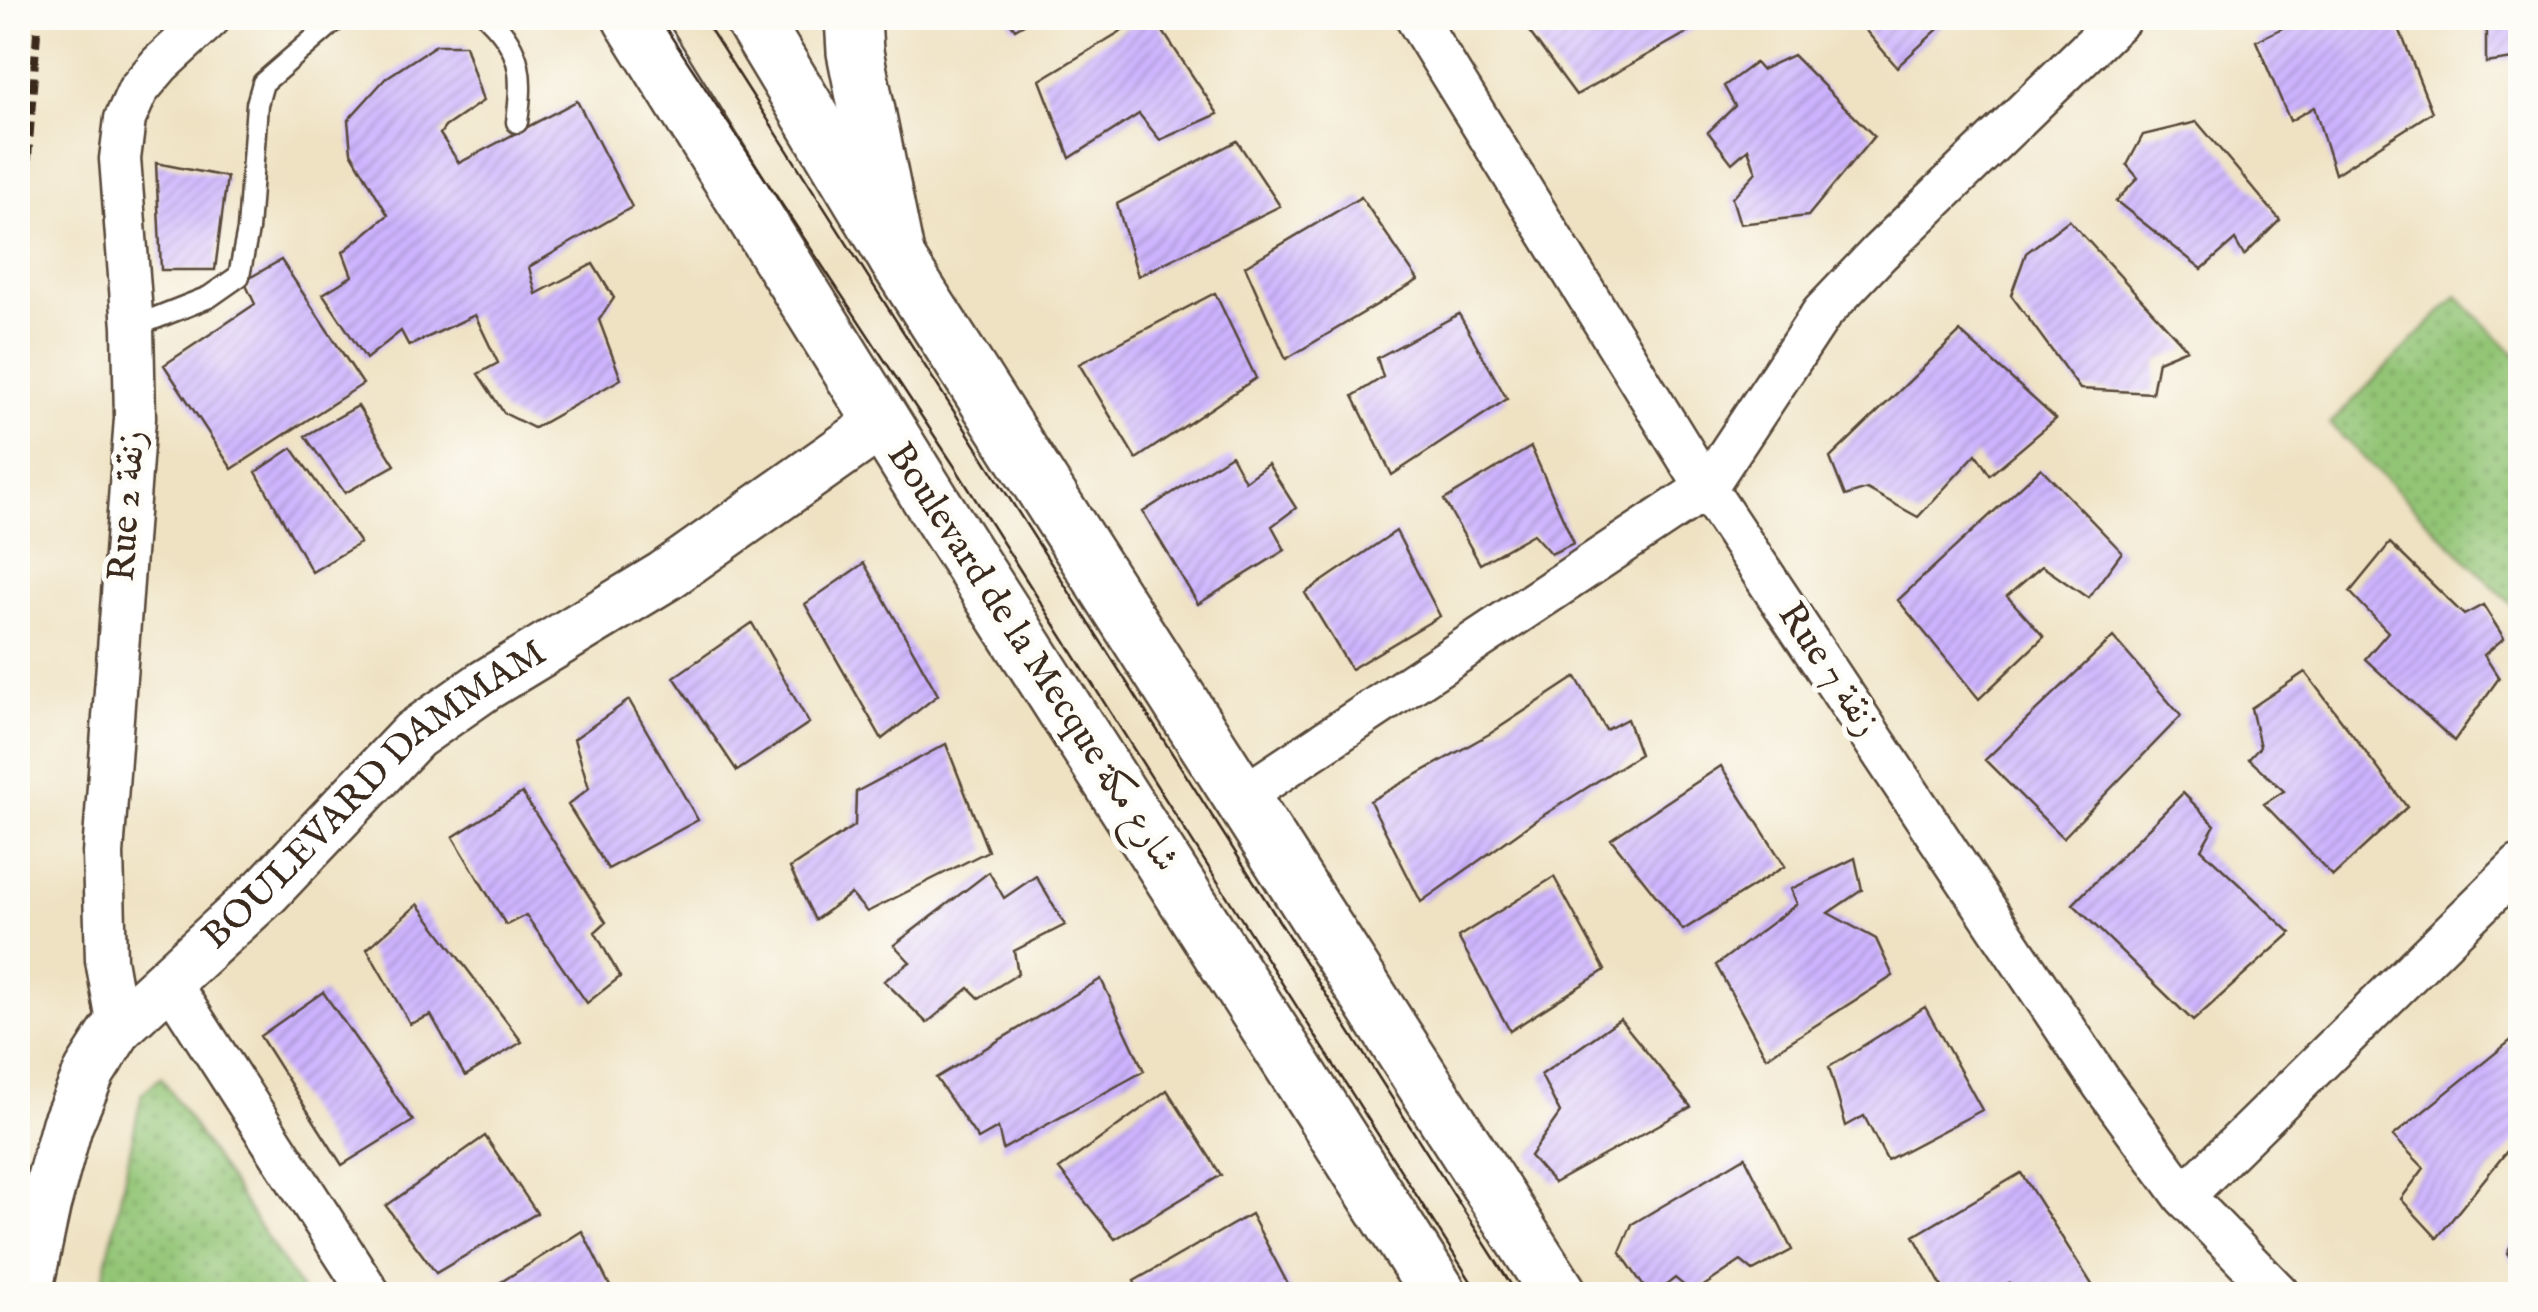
<svg xmlns="http://www.w3.org/2000/svg" width="2538" height="1312" font-family="'IM FELL English',Amiri,serif">
<style>
.grass{fill:url(#grass-dots);stroke:#67784a;stroke-width:2.5}
.building{fill:url(#building-hatch)}
.lines{fill:none;stroke-linecap:round;stroke-linejoin:round}
.service-casing{stroke:#564637;stroke-width:25}
.minor-casing{stroke:#564637;stroke-width:45}
.tertiary-casing{stroke:#564637;stroke-width:55}
.secondary-casing{stroke:#564637;stroke-width:60}
.trunk-casing{stroke:#564637;stroke-width:60}
.service{stroke:#fff;stroke-width:20}
.minor{stroke:#fff;stroke-width:40}
.tertiary{stroke:#fff;stroke-width:50}
.secondary{stroke:#fff;stroke-width:55}
.trunk{stroke:#fff;stroke-width:55}
.tram{stroke:#3b2a1e;stroke-width:2.5}
.rail{stroke:#3b2a1e;stroke-width:8;stroke-dasharray:15 8;stroke-linecap:butt}
.labels{text-anchor:middle;dominant-baseline:central;stroke-width:10;stroke-linejoin:round;paint-order:stroke}
.street-label{font-size:38px;fill:#3b2a1e;stroke:#fdfcf7}
</style>
<defs>
<pattern id="grass-dots" width="8" height="8" patternUnits="userSpaceOnUse" patternTransform="scale(2.5)"><rect width="8" height="8" fill="#93c576"/><path d="M2 2h.1M6 6h.1" fill="none" stroke="#79a060" stroke-width="1.8" stroke-linecap="round"/></pattern>
<pattern id="building-hatch" width="6" height="6" patternUnits="userSpaceOnUse" patternTransform="scale(2.5)"><rect width="6" height="6" fill="#ceb4ff"/><path d="M-1 1l2-2M0 6l6-6M5 7l2-2" fill="none" stroke="#a893ce"/></pattern>
</defs>
<rect width="100%" height="100%" fill="#fdfcf7"/>
<filter id="ink" filterUnits="userSpaceOnUse"><feTurbulence type="fractalNoise" baseFrequency=".01" numOctaves="2"/><feDisplacementMap in="SourceGraphic" scale="20" xChannelSelector="R" yChannelSelector="G"/><feConvolveMatrix kernelMatrix="1 2 1 2 8 2 1 2 1" color-interpolation-filters="sRGB"/></filter>
<filter id="wash" filterUnits="userSpaceOnUse"><feTurbulence type="fractalNoise" baseFrequency=".0048" numOctaves="4" result="noise"/><feDisplacementMap in="SourceGraphic" scale="40" xChannelSelector="R" yChannelSelector="G"/><feGaussianBlur stdDeviation="2.25" result="paint"/><feColorMatrix in="noise" values="0 0 0 0 0 0 0 0 0 0 0 0 0 0 0 0 0 1.4 0 .05"/><feComposite in="paint" operator="in"/></filter>
<g filter="url(#wash)">
<rect width="100%" height="100%" fill="#efe2c3"/>
<path class="grass" d="M2457,296L2520,359V613L2330,424Z
M161,1077L304,1294H100L142,1093Z"/>
<g id="blocks">
<path class="building" d="M1007,18H1034L1015,29Z
M1143,18H1154L1218,114L1160,140L1139,114L1070,158L1040,80Z
M1528,18H1713L1576,95L1522,22Z
M1855,18H1950L1897,67Z
M2303,18H2395L2432,112L2335,174L2314,107L2290,121L2256,41Z
M2486,18H2520V58L2486,63Z
M436,45H465L483,101L445,127L440,134L459,163L577,101L632,207L529,267L536,294L593,264L614,298L599,320L621,379L534,428L504,413L478,374L498,363L475,315L409,346L401,331L366,359L323,294L352,276L343,252L388,215L351,152L348,120L386,78Z
M1793,55L1874,136L1808,216L1740,224L1732,198L1756,172L1748,149L1732,163L1708,132L1735,106L1724,86L1755,63L1761,70Z
M2197,122L2280,220L2244,256L2235,240L2202,269L2116,201L2138,178L2127,165L2143,135Z
M1237,141L1280,206L1138,276L1117,204Z
M156,163L227,177L215,270H161Z
M1361,197L1418,280L1286,359L1245,266Z
M2069,220L2187,349L2158,361L2152,393L2080,389L2011,295L2026,253Z
M281,260L363,384L232,469L164,365L255,304L244,281Z
M1215,293L1256,378L1136,459L1079,364Z
M1459,314L1507,399L1392,475L1353,396L1383,377L1377,358Z
M1960,332L2056,419L1990,475L1976,454L1918,517L1867,489L1845,496L1830,458Z
M358,406L395,465L345,493L305,436Z
M1531,447L1574,543L1551,554L1533,534L1480,564L1444,500Z
M292,448L360,543L312,572L256,472Z
M1231,455L1245,481L1268,464L1296,508L1272,526L1285,550L1198,604L1143,512Z
M2041,468L2122,552L2088,598L2042,566L2007,596L2044,637L1979,699L1898,600Z
M1396,531L1440,616L1351,669L1305,593Z
M2390,543L2464,615L2483,605L2504,638L2484,655L2499,678L2454,741L2365,659L2388,632L2350,592Z
M864,563L938,695L882,739L805,604Z
M752,623L809,723L737,771L674,677Z
M2113,637L2181,716L2063,838L1985,760Z
M2305,672L2407,807L2333,876L2264,804L2284,791L2249,759L2260,747L2251,708Z
M1576,677L1606,730L1627,719L1640,754L1536,820L1421,902L1370,801L1491,733Z
M629,700L698,820L608,869L568,805L589,788L574,739Z
M946,744L988,851L867,912L851,894L815,920L790,868L855,825L856,792Z
M1721,766L1785,866L1683,930L1611,839Z
M522,793L606,922L595,932L620,977L587,1003L526,915L506,925L453,837Z
M2183,793L2215,825L2201,849L2291,933L2193,1021L2073,904Z
M1855,858L1862,890L1828,913L1876,939L1893,976L1766,1057L1716,965L1797,904L1791,889Z
M989,872L1004,898L1036,876L1065,925L1014,951L1018,974L979,998L969,988L927,1023L884,981L910,962L894,945Z
M1554,877L1605,970L1510,1031L1458,937Z
M418,904L522,1042L465,1076L431,1015L410,1024L367,949Z
M1101,979L1144,1071L1003,1149L998,1128L978,1139L936,1078Z
M323,992L413,1121L342,1165L260,1036Z
M1925,1007L1982,1110L1887,1160L1864,1116L1846,1126L1829,1067Z
M1620,1019L1691,1107L1554,1183L1530,1156L1560,1113L1541,1075Z
M2520,1033V1135L2437,1238L2401,1199L2424,1168L2393,1136Z
M1167,1090L1221,1175L1115,1239L1059,1169Z
M485,1136L537,1213L436,1273L386,1206Z
M1745,1157L1792,1250L1753,1271L1741,1261L1693,1293L1675,1278L1655,1294H1649L1620,1252L1632,1224Z
M2021,1173L2098,1294H2018L2009,1283L1992,1294H1946L1914,1236Z
M1251,1214L1293,1294H1140L1134,1281Z
M2520,1227V1272L2507,1253Z
M582,1231L614,1294H482Z"/>
</g>
</g>
<g filter="url(#ink)">
<use href="#blocks" fill-opacity="0" stroke="#564637" stroke-width="2.5"/>
<g class="lines">
<g class="service-casing">
<path id="service" d="M489,18C523,51 523,78 517,122
M133,327L209,297L239,276L248,230L257,104L263,83L338,18"/>
</g>
<g class="minor-casing">
<path id="minor" d="M1416,18L1706,488L2103,1085L2184,1196L2279,1294
M1240,798L1706,488L1822,313L1879,253L2121,18
M168,980L370,1294
M118,1027L106,960L103,854L135,418L133,327L120,159L125,119L138,90L160,64L210,18
M2184,1196L2520,865"/>
</g>
<g class="tertiary-casing">
<g id="tertiary">
<path id="s1" d="M26,1294L45,1205L67,1125L90,1071L118,1027L266,891L414,735L484,686L665,576L882,423"/>
</g>
</g>
<g class="secondary-casing">
<path id="secondary" d="M631,18L936,508L1439,1294
M752,18L897,259L1559,1294"/>
</g>
<g class="trunk-casing">
<path id="trunk" d="M853,18L855,52L897,259"/>
</g>
<use href="#service" class="service"/>
<use href="#minor" class="minor"/>
<use href="#tertiary" class="tertiary"/>
<use href="#secondary" class="secondary"/>
<use href="#trunk" class="trunk"/>
<path class="tram" d="M659,18L953,464L1479,1294
M703,18L1517,1294"/>
<path class="rail" d="M18,30V18
M18,298L38,18"/>
</g>
</g>
<g class="labels">
<g class="street-label">
<text transform="translate(128 506) rotate(-86)">Rue 2 زنقة</text>
<text transform="translate(1032 658) rotate(57)">Boulevard de la Mecque شارع مكة</text>
<text transform="translate(1828 670) rotate(56)">Rue 7 زنقة</text>
<text stroke="none"><textPath href="#s1" startOffset="632">BOULEVARD DAMMAM</textPath></text>
</g>
</g>
<rect width="2538" height="1312" fill="none" stroke="#fdfcf7" stroke-width="60"/>
</svg>
